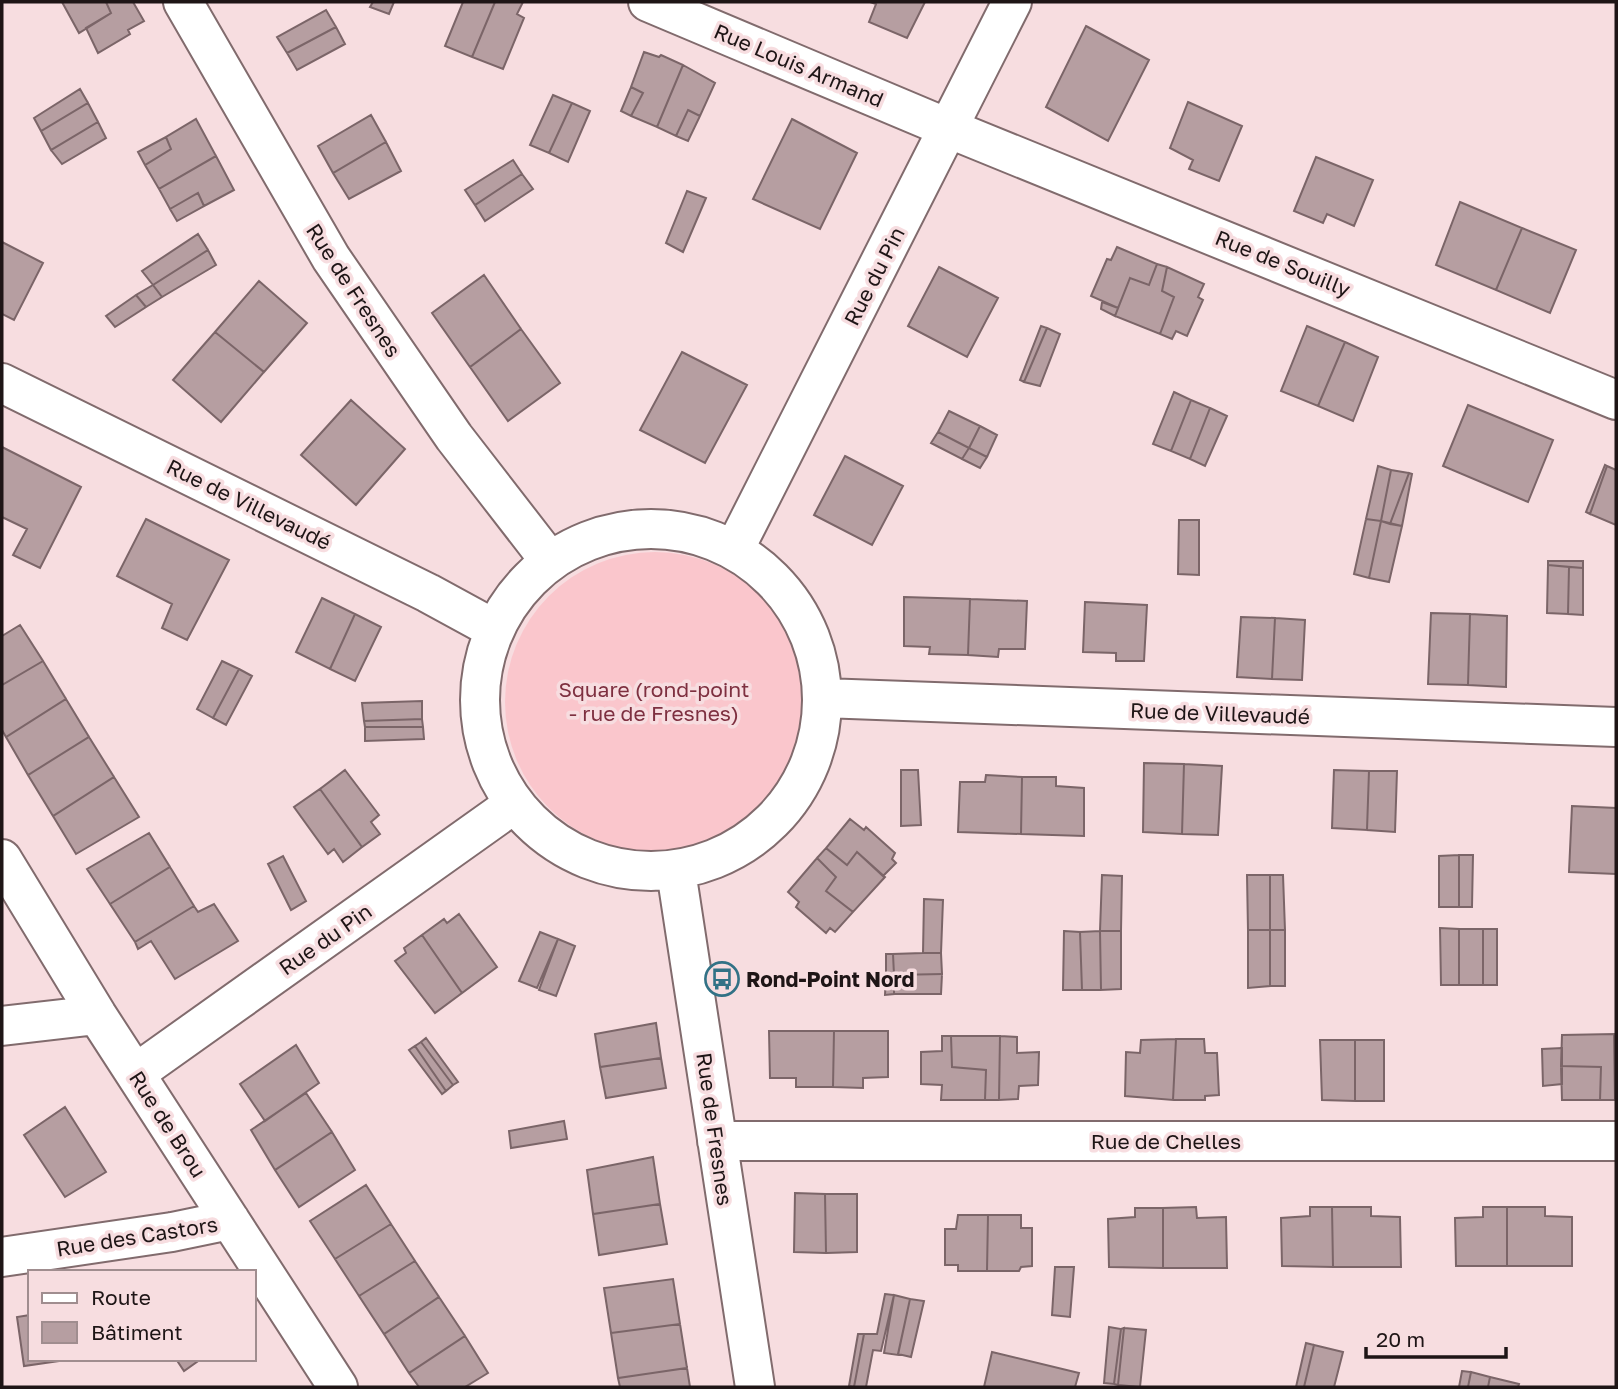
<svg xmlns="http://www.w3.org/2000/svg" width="1618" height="1389" font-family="'Golos Text',sans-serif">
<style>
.green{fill:#fac6cc}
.building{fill:#b69ea1;stroke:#7b6568;stroke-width:2}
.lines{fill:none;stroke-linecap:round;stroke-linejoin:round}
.minor-casing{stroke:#816b6d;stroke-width:42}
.minor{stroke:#fff;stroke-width:38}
.labels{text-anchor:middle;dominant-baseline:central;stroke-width:7;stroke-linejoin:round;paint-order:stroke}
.street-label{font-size:21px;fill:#1e1516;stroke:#f7dde0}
.park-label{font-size:21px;fill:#7e3040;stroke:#f7dde0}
.poi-label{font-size:21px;font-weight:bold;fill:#1e1516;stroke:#f7dde0;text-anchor:start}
</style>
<rect width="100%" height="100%" fill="#f7dde0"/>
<path class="green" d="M505 702a150 150 0 1 1 300 0a150 150 0 1 1-300 0Z"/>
<path class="building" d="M62,2H106L111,13L79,33Z
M106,2H133L144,21L128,30L130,34L98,53L86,28L111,13Z
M373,2H394L389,14L370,7Z
M463,2H495L472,57L445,46Z
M495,2H523L517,14L524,18L503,69L472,57Z
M870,2H925L907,38L869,22L876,4Z
M326,10L336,27L287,53L277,37Z
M1086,26L1149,60L1108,141L1046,107Z
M336,27L345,44L297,70L287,53Z
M644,52L659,57L661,55L683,65L657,127L631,116L643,93L631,87Z
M683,65L715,83L700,116L688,110L676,136L657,127Z
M631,87L643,93L631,116L621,111Z
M80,89L88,103L41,131L34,118Z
M553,95L572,103L549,153L530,145Z
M1188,102L1242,126L1219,181L1189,169L1193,160L1170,148Z
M88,103L98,122L51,150L41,131Z
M572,103L590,111L568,162L549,153Z
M688,110L700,116L688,141L676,136Z
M371,115L386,142L333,173L318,146Z
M196,119L216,156L159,189L145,165L171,149L166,137Z
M792,119L857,153L820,229L753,199Z
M98,122L106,138L62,164L51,150Z
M166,137L171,149L145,165L138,152Z
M386,142L401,171L349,199L333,173Z
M216,156L234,190L204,206L198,193L170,209L159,189Z
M1316,157L1373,180L1354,226L1327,214L1323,223L1294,211Z
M513,160L522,174L475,205L465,190Z
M522,174L533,189L485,221L475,205Z
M687,191L706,198L683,252L666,243Z
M198,193L204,206L177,221L170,209Z
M1460,202L1522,228L1496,290L1436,265Z
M1522,228L1576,250L1550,313L1496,290Z
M198,234L208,250L153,285L142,271Z
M2,242L43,263L14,320L2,314Z
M1117,247L1157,264L1149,285L1130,278L1118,308L1091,296L1107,259L1111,260Z
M208,250L216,265L162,297L153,285Z
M1157,264L1167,267L1162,291L1174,297L1160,334L1115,316L1130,278L1149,285Z
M939,267L998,298L967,357L908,326Z
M1167,267L1204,284L1198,297L1203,300L1187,336L1176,331L1172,339L1160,334L1174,297L1162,291Z
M484,275L521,329L470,367L432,313Z
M259,281L307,323L264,372L215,332Z
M153,285L162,297L146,307L136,295Z
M136,295L146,307L115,327L106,316Z
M1102,302L1118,308L1115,316L1101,309Z
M1041,326L1047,328L1024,382L1020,380Z
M1307,326L1345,342L1318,406L1281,391Z
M1047,328L1060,334L1040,386L1024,382Z
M521,329L560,383L508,421L470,367Z
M215,332L264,372L221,422L173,380Z
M1345,342L1378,357L1353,421L1318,406Z
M682,352L747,385L705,463L640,430Z
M1174,392L1191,400L1171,451L1153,444Z
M351,400L405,449L356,505L301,455Z
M1191,400L1210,408L1190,459L1171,451Z
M1468,405L1553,440L1528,502L1443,466Z
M1210,408L1227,416L1205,466L1190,459Z
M949,411L980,426L969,448L938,432Z
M980,426L997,435L987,457L969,448Z
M938,432L969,448L962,459L931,443Z
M2,447L81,487L40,568L13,555L27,529L2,517Z
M969,448L987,457L980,468L962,459Z
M845,456L903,486L872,545L814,515Z
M1605,465L1607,466L1590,514L1586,512Z
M1378,466L1391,470L1381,521L1366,519Z
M1607,466L1616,470V525L1590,514Z
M1391,470L1409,473L1390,524L1381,521Z
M1409,473L1412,474L1402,526L1390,524Z
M146,519L229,560L187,640L162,628L172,604L117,576Z
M1366,519L1381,521L1369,578L1354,574Z
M1179,520H1199V575L1178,574Z
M1381,521L1402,526L1389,582L1369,578Z
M1548,561H1583V568L1548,565Z
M1548,565L1569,567L1568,614L1547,613Z
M1569,567L1583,568V615L1568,614Z
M904,597L970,599L968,655L929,654L930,647L904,646Z
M322,598L355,614L330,669L296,652Z
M970,599L1027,601L1025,649H999L998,657L968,655Z
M1085,602L1147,605L1144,661H1116V653L1083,652Z
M1431,613L1470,614L1468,685L1428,684Z
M355,614L381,627L355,681L330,669Z
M1470,614L1507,616L1506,687L1468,685Z
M1241,617L1275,618L1272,679L1237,677Z
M1275,618L1305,620L1302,680L1272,679Z
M20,625L43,661L2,685V636Z
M43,661L66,699L6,737L2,730V685Z
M222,661L239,669L213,718L197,709Z
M239,669L252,676L226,725L213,718Z
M66,699L89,737L28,775L6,737Z
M422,701V719L364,721L362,703Z
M422,719L423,727H365L364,721Z
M365,727H423L424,739L365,741Z
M89,737L114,777L53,816L28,775Z
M1144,763L1184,764L1182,834L1143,832Z
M1184,764L1222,766L1218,835L1182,834Z
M345,770L379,815L371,822L380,834L362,847L320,789Z
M901,770H918L921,825L901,826Z
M1334,770L1369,771L1367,830L1332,828Z
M1369,771H1397L1395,832L1367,830Z
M986,775L1022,777L1021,834L958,832L960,782H985Z
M114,777L139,817L76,854L53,816Z
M1022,777H1056V786L1084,788V836L1021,834Z
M320,789L362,847L343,862L334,849L328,854L294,807Z
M1572,806L1616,808V874L1569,872Z
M850,819L864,830L866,827L895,853L892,859L896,863L883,876L857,852L847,865L826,848Z
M149,833L170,867L110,904L87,869Z
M826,848L847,865L857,852L885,877L853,912L826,891L836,877L817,858Z
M1459,855V907H1439V856Z
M1459,855H1473L1472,907H1459Z
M283,856L306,901L291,910L268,864Z
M817,858L836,877L826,891L853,912L835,932L830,928L826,933L796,907L799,902L788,892Z
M170,867L194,906L135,942L110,904Z
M1102,875L1122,876L1121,931H1100Z
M1247,875H1270V930H1248Z
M1270,875H1283L1285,930H1270Z
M924,899L943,900L941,953H923Z
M214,904L238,941L175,979L151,941L138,949L135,942L194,906L198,912Z
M459,914L497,967L462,993L422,935L444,919L447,923Z
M1440,928L1459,929V985H1441Z
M1459,929H1483V985H1459Z
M1483,929H1497V985H1483Z
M1248,930H1270V986L1248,988Z
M1270,930H1285V986H1270Z
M1064,931L1080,932L1082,990H1063Z
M1100,931L1101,990H1082L1080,932Z
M1100,931H1121V989L1101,990Z
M540,932L558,939L537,988L519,981Z
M422,935L462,993L435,1013L395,961L406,953L404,948Z
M558,939L575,946L556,996L539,990Z
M923,953H941L942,974L894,975L893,954Z
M886,954H893L894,975H886Z
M942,974L941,994H894V975Z
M886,975H894V994L885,995Z
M656,1023L661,1058L600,1067L595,1034Z
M769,1031H834L833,1087H796V1078H770Z
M834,1031H888V1077L863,1078V1088L833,1087Z
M1614,1034L1615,1100H1600L1601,1067L1561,1066L1562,1035Z
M942,1036H951L952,1067L986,1070L985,1100H941L942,1085L921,1084V1052L942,1051Z
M951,1036H1000L999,1100H985L986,1070L952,1067Z
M1000,1036L1017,1037V1053L1039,1052L1038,1085L1019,1086L1018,1099L999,1100Z
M426,1038L458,1082L453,1085L421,1042Z
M1176,1039L1173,1100L1125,1096L1126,1052L1140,1053L1141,1040Z
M1176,1039H1204L1205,1053H1217L1219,1095L1205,1096V1100H1173Z
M1320,1040H1355V1101L1322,1100Z
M1355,1040H1384V1101H1355Z
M421,1042L453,1085L446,1091L415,1046Z
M296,1045L319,1083L265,1121L240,1084Z
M415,1046L446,1091L442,1094L409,1050Z
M1562,1048V1084L1543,1086L1542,1049Z
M661,1058L666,1088L606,1098L600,1067Z
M1561,1066L1601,1067L1600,1100H1562Z
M306,1093L332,1132L275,1170L251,1130Z
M65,1107L106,1172L65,1197L24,1135Z
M564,1121L567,1139L511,1148L509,1131Z
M332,1132L355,1170L299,1207L275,1170Z
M653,1157L660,1204L593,1214L587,1170Z
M366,1185L391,1224L335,1259L310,1221Z
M795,1193L825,1194L826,1253L794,1252Z
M825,1194H857V1252L826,1253Z
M660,1204L667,1244L599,1255L593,1214Z
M1196,1207L1197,1218L1226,1217L1227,1268H1163V1208Z
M1310,1207H1332L1333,1267L1282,1266L1281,1218L1310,1216Z
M1332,1207H1371V1216L1400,1217L1401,1267H1333Z
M1483,1207H1507V1266H1456L1455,1218L1483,1217Z
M1507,1207H1545V1216L1572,1217V1266H1507Z
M1135,1208H1163V1268L1109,1267L1108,1219L1135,1217Z
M958,1215H988L987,1271H958V1265H945V1229H956Z
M988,1215H1021V1228H1032V1266L1021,1267L1019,1271H987Z
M391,1224L415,1261L359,1296L335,1259Z
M415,1261L439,1297L384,1334L359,1296Z
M1055,1267H1074L1070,1317L1052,1315Z
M673,1279L680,1324L611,1333L604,1288Z
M885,1294L894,1295L881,1351L873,1350L866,1387H854L864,1334H877Z
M894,1295L910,1299L898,1355L884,1353Z
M439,1297L465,1336L409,1373L384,1334Z
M910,1299L924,1301L911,1357L898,1354Z
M30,1315V1359H73L24,1366L17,1317Z
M680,1324L687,1368L618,1378L611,1333Z
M1109,1327L1121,1329L1114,1384L1104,1383Z
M1124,1328L1118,1385L1114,1384L1121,1329Z
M1124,1328L1146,1330L1140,1387L1118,1385Z
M858,1334H864L854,1387L849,1386Z
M465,1336L488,1373L465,1387H419L409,1373Z
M1306,1343L1314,1345L1304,1387H1296Z
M1314,1345L1343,1352L1334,1387H1304Z
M992,1352L1079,1373L1075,1387H984Z
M176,1359H201L184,1371Z
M687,1368L690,1387H620L618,1378Z
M1462,1371L1471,1372L1468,1387H1459Z
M1471,1372L1490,1377L1488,1387H1468Z
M1490,1377L1519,1384L1518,1387H1488Z"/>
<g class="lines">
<g class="minor-casing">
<path id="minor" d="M183,2L331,258L454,437L550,561
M648,2L950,129L1616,400
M2,383L428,593L494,629
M480 700a171 171 0 1 1 342 0a171 171 0 1 1-342 0Z
M734,550L1012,2
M823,698L1616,727
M2,859L97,1015L338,1387
M676,871L755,1387
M2,1026L97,1015
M136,1073L514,804
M717,1141H1616
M2,1257L172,1232L230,1220"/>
</g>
<use href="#minor" class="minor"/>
</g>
<defs>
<g id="bus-ring" transform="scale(1.75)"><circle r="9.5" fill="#f7dde0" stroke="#327286" stroke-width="1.5"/><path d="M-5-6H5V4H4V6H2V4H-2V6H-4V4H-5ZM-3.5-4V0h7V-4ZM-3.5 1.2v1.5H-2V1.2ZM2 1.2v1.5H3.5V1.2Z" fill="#327286"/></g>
</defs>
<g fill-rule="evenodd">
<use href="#bus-ring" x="722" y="979"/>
</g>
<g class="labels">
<g class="street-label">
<text transform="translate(799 65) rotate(23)">Rue Louis Armand</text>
<text transform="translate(1283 263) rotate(22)">Rue de Souilly</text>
<text transform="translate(874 276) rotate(-63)">Rue du Pin</text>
<text transform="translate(354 290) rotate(57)">Rue de Fresnes</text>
<text transform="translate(249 504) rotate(26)">Rue de Villevaudé</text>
<text transform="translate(1220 713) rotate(2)">Rue de Villevaudé</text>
<text transform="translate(325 939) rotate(-35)">Rue du Pin</text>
<text transform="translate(168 1124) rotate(57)">Rue de Brou</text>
<text transform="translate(715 1129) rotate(82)">Rue de Fresnes</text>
<text x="1166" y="1141">Rue de Chelles</text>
<text transform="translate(137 1236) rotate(-9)">Rue des Castors</text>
</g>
<g class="park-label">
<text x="654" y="689">Square (rond-point<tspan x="654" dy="24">- rue de Fresnes)</tspan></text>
</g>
<g class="poi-label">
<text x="746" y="979">Rond-Point Nord</text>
</g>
</g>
<rect width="1618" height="1389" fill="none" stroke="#1e1516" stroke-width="7"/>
<rect x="28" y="1270" width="228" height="91" fill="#f7dde0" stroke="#a08d8f" stroke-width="2"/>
<rect x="42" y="1293" width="35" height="10" fill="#ffffff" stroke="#a08d8f" stroke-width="2"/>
<text x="91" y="1305" font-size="21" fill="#1e1516">Route</text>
<rect x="42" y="1322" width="35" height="21" fill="#b69ea1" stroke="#a08d8f" stroke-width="2"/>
<text x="91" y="1340" font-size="21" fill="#1e1516">Bâtiment</text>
<path d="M1366 1347v10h140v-10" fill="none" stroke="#1e1516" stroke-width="3.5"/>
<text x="1376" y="1347" font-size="21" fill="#1e1516" stroke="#f7dde0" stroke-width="5" paint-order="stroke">20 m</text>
</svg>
